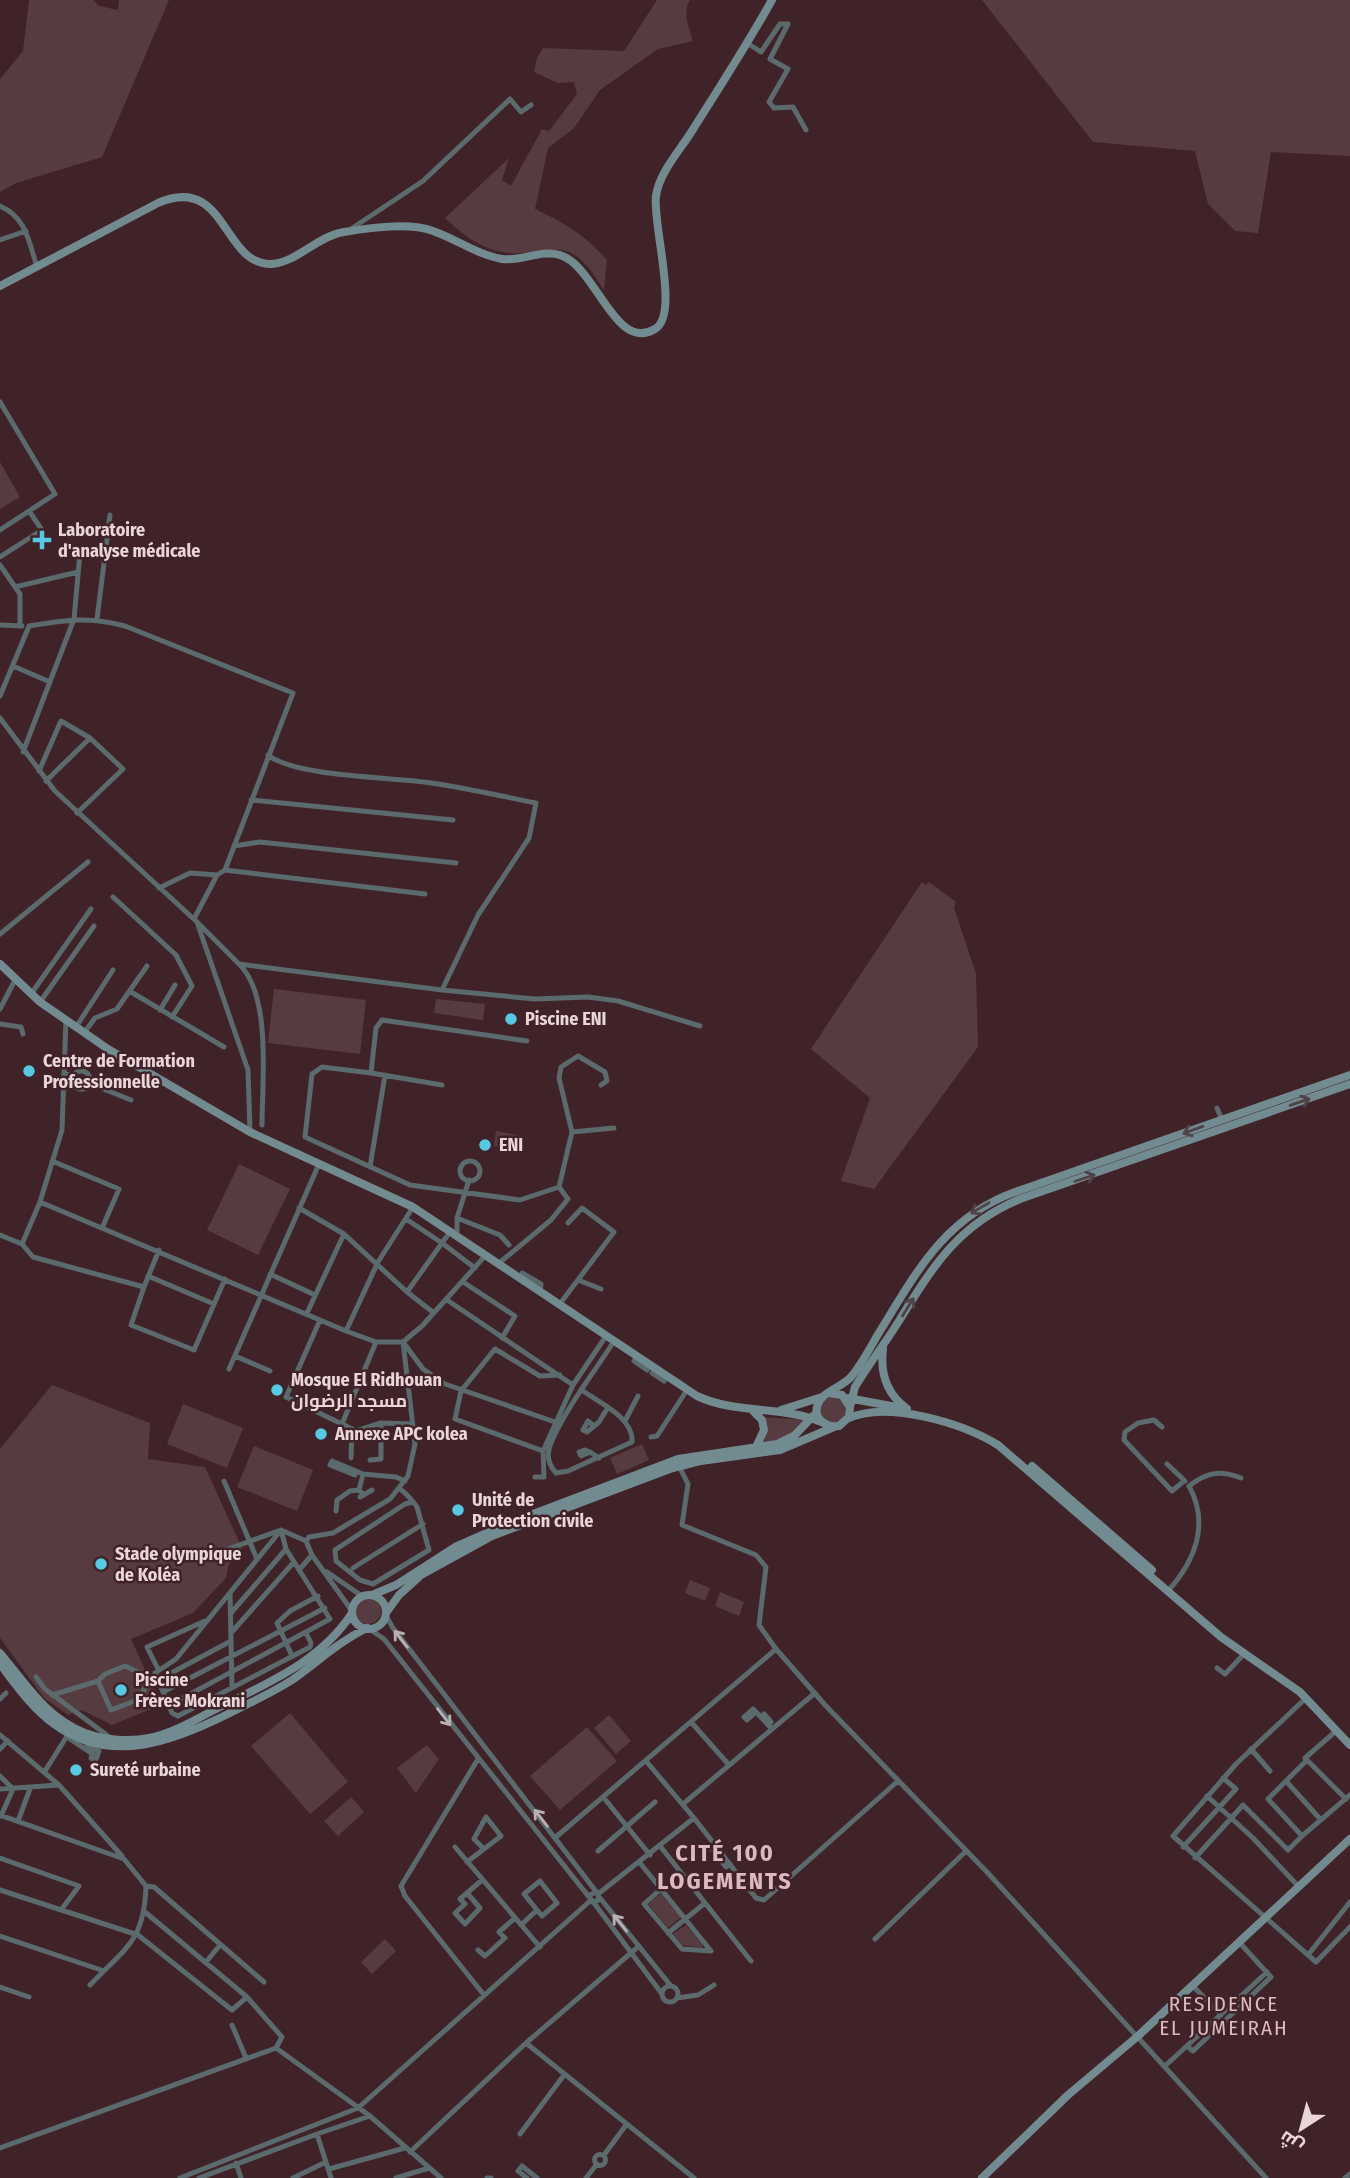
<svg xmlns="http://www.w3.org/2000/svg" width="1350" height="2178" font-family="'Fira Sans Condensed',Cairo,sans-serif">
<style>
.green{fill:#563b40}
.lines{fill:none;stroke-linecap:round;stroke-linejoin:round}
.street{stroke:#5a6a6d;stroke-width:5}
.secondary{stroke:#728b91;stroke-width:8}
.oneway{stroke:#4f4248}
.oneway2{stroke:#b8b0b3}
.poi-dot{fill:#57c9e2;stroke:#402329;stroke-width:2.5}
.labels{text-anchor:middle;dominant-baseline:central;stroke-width:5;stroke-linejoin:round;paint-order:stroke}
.poi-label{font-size:18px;font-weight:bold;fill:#ead6d9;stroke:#402329;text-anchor:start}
.quarter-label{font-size:21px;letter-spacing:2px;fill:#ddb8bf;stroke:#402329}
.district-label{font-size:24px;font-weight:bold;letter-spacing:2px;fill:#ddb8bf;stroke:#402329}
</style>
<rect width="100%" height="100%" fill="#402329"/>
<path class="green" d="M29,0H93L99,6L118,10L119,0H169L102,157L16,183L0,192V79L23,51Z
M657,0H690C682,12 689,28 693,41L658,49L600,90L574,128L548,148L535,209C565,223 585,235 607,260L604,291C595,276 582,253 562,250C550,249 535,252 523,253C491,256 467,239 445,218L509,158L502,180L511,186L542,129L549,131L577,94L574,82L558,83L534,72L537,58L543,48L624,51Z
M982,0H1350V156L1271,152L1258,233L1235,231L1208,204L1195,151L1093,142Z
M0,462L20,497L0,509Z
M922,882L926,885L929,882L956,902L954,908L976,974L978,1047L874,1189L841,1181L870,1098L811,1049Z
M274,989L366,1000L360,1054L268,1043Z
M436,999L485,1004L483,1020L434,1013Z
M496,1131L524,1136L522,1151L494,1146Z
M239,1164L290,1189L258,1255L207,1230Z
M52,1385L150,1423L148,1459L205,1467L242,1548L228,1566L226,1578L193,1613L131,1639L161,1705L112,1725L82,1710L68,1715L44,1698L0,1638V1449Z
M820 1410a13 13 0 1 1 26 0a13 13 0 1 1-26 0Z
M183,1404L243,1428L227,1468L167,1444Z
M763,1417L805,1420L790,1435L761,1445L767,1431Z
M642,1444L649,1460L617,1474L610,1458Z
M254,1446L313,1470L297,1511L237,1487Z
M690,1580L710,1588L705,1601L685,1593Z
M720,1592L744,1602L739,1616L715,1606Z
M355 1611a13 13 0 1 1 26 0a13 13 0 1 1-26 0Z
M290,1713L348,1782L310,1814L251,1746Z
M609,1715L631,1741L616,1754L594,1728Z
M587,1727L617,1761L560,1810L530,1776Z
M427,1745L439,1759L416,1793L397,1768Z
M351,1797L364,1812L338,1836L324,1821Z
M661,1893L681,1917L668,1928L648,1904Z
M686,1925L703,1945L702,1948L682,1945L673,1934Z
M385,1939L396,1951L372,1974L361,1962Z"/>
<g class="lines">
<path class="street" d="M747,43L761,52L780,24H788L770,59L788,69L769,102L774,108L793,107L806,130
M0,206C26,217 29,242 37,267
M351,229L423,181L510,99L521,112L531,105
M0,240L26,231
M0,402L55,494L0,530
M0,557L42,530L29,511
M0,565L20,594V626
M15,587L78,572
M97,619L110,515
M0,625L22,626
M13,666L50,682
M0,696L29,626C66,620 88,616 125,626L293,693L225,870L217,875L190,873L159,888
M0,718L55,791L197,922L248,1070L250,1132
M23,752L74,619L80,553
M268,755C295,777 394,777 431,783C466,788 501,796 536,803L529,838L478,915L442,990
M39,771L61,721L90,738L123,769L77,813
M46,781L90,738
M251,800L453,820
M234,846L260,842L456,863
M225,870L425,894
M113,897L176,955L192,986L172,1017
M194,919L217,875
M197,922L239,964L442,990L535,999L588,997L618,1001L700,1026
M0,934L88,862
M239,964C272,996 262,1082 262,1125
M131,992L224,1047
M31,994L91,909
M40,1002L94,926
M0,1009L15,980
M160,1010L175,985
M0,1024L21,1027L23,1034
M76,1027L113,970
M84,1033L95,1018L117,1009L147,966
M527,1041L382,1020L376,1028L371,1073L322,1067L312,1074L305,1137L410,1185L520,1200L559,1187
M72 1080a9 9 0 1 1 18 0a9 9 0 1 1-18 0Z
M64,1073L131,1100
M371,1073L442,1085
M1217,1108L1222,1120
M572,1132L614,1128
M52,1161L119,1189L103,1226
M460 1171a10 10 0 1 1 20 0a10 10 0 1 1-20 0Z
M370,1167L385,1075
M40,1202L346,1331L376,1342H403L415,1444L408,1476L390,1499L333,1533L309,1537L306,1541L312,1555L352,1611
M299,1208L344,1234L407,1292
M457,1218L500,1235L509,1245
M406,1219L442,1243L450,1232
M0,1235L22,1244L33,1257L144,1287L159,1250
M457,1237V1218L469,1180
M22,1244L40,1202L62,1130L66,1019
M485,1256L422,1326L403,1342L423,1369L445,1384L555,1422
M498,1264L551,1220L568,1199L559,1187L572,1132L559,1078L561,1067L578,1056L605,1072L607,1081L601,1085
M270,1274L315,1295
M148,1276L214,1304
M522,1279V1273L541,1284L540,1292
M578,1280L601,1289
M463,1282L515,1316L502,1338
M144,1287L131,1325L194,1350L225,1279
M447,1300L573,1385
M559,1305L614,1232L582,1208L568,1223
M307,1313L344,1234
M434,1313L407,1292L442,1243L475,1268
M320,1320L286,1397L342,1424L376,1342
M346,1331L378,1262L413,1207
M235,1356L270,1371
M637,1356L634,1361L647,1370L650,1365
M229,1369L319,1164
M655,1369L652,1373L664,1381L667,1376
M560,1375L540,1376L495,1349L461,1391L455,1419L543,1451L573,1385L606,1336
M583,1391C600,1403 634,1418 632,1442L568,1471L556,1473C548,1464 546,1454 551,1443C565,1409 594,1373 614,1341
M625,1421L638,1396
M342,1424L356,1431L381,1423L412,1424
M593,1425L588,1421L583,1430L587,1432L599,1422L607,1409
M1162,1427L1154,1420L1138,1423L1125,1432L1124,1440L1172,1491L1184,1481
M651,1437L657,1436L687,1390
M590,1452L585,1450L579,1452L581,1456L590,1452L599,1458
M351,1458L352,1429
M370,1460L381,1459V1423
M1167,1464L1185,1481
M679,1466L688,1484L682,1525L756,1555L766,1567L759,1625L776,1649L825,1705L987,1872L1266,2178
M356,1471L355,1475L330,1465L332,1461L363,1474
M535,1477H544L543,1451
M224,1481L257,1559
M400,1489C407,1494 412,1500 417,1507L429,1550L373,1584L360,1580L336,1561L335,1550L405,1504L413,1502
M359,1490L363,1474L396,1477L405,1481
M360,1497L372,1490
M336,1511L337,1500L350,1491L359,1490L364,1495
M353,1568L423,1524
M299,1570L312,1555
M327,1572L362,1596
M1168,1591C1195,1561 1210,1524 1189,1486C1207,1472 1220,1470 1241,1478
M230,1593L232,1688
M231,1613L286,1549
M385,1614L393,1628L598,1894L599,1900L592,1902L589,1895L597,1892
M368,1628L384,1639L589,1897
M231,1633L294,1562
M306,1633L311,1643L310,1647L178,1716L172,1713L155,1673L176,1659L281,1530L306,1541
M292,1656L277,1623L290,1611L318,1596
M1217,1668L1225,1674L1245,1653
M158,1669L147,1647L205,1621
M36,1677L45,1689L108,1736
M158,1680L231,1641
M163,1692L325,1608
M52,1695L98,1681L111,1710L140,1699L146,1685L140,1673L125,1666L105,1674L98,1681
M1306,1698L1236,1764L1173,1836L1316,1962L1350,1927
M0,1699L6,1693
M168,1706L330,1619L286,1549L281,1530L220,1552
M753,1709L756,1712L747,1720L744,1717Z
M756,1712L772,1729
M761,1717L764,1714L771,1722L768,1725
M691,1722L729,1765
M1336,1731L1305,1758L1346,1799
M0,1735L59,1785L122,1856
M67,1737L97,1757L95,1761L91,1758L92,1754
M86,1747L99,1751L97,1757
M0,1749L8,1741
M1251,1749L1270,1771
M478,1759L401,1886L405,1896L484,1995
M1307,1760L1268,1799L1302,1836L1350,1795
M45,1771L69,1733
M0,1776L13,1789L1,1816
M1286,1781L1321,1820
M0,1789L59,1785
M1207,1796L1253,1838L1298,1886
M604,1798L650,1855
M683,1804L815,1693
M0,1815L124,1859L146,1886C144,1942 126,1947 90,1985
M694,1818L756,1898L764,1900L898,1781
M18,1821L30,1789
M556,1837L776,1649
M714,1844L710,1847L726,1867L730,1864
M660,1846L751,1961
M455,1847L540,1947
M1183,1847L1236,1789L1223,1778
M598,1851L655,1802
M0,1858L79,1886L61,1910
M1195,1858L1243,1805L1288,1850L1302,1836
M467,1862L501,1836L486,1817L474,1839L484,1849
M640,1863L711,1951L682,1949L644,1904L661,1889
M146,1886L154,1887L264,1982
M0,1890L138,1935L232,2010L247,1997
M467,1893L480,1908L465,1924L455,1913L465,1904L460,1899L482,1880
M598,1894L694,1818L646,1761
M600,1898L671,1986
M594,1903L662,1994
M145,1912L247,1997L282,2037L276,2048
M521,1925L537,1910L542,1916L557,1903L540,1881L524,1894L537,1910
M668,1933L705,1903
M0,1936L104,1971
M875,1939L966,1851
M478,1950L485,1956L505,1938L499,1932L515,1918
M1308,1955L1350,1902
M206,1962L220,1945
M1192,1985L1221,2015
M662 1994a8 8 0 1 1 16 0a8 8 0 1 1-16 0Z
M0,1987L29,1997
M677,1998L698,1995L714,1985
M232,2025L246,2058
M526,2043L639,1946
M1187,2046L1193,2051L1271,1977L1239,1942
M1165,2066L1267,1972
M317,2134L370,2116
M520,2134L564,2075
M0,2148L276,2048L370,2116L441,2178
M410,2152L526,2043L694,2178
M594.5 2160a5.5 5.5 0 1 1 11 0a5.5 5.5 0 1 1-11 0Z
M604,2155L626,2125
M236,2163L241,2178
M329,2169L405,2148
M180,2178L358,2108L590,1901
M199,2178L317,2134L331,2178
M293,2178L326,2162
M396,2178L429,2168
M487,2178H491
M527,2178L518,2171L522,2166L537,2178
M586,2178L597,2164
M1345,2178L1350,2174"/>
<path class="secondary" d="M0,286L158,203C227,173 222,266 272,264C297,262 318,236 344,232C369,228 409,222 433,231C456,239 478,255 502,259C521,262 541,249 560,255C596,266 615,353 655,329C680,315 652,223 656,196C659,173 680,150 692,131C719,88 747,45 772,0
M0,964L40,1002L108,1049L250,1132L413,1207L697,1396C738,1415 783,1405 824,1423
M883,1349C880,1373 886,1393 906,1408
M829,1393L842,1395L850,1407L849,1417L839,1426C826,1428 812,1418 818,1404C822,1392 842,1387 851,1377C861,1365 869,1350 877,1336C915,1275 943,1218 1015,1192L1350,1075
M848,1398L907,1409
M850,1407L855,1387C868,1365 884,1345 897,1324C932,1268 957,1225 1020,1199L1350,1084
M781,1410L822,1397
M753,1411L762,1420L764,1430L756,1447
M847,1419C887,1400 962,1423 998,1445L1221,1637L1300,1692L1350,1745
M1032,1466L1152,1570
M372,1595L396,1585L455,1547L507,1524L678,1459L777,1444L795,1435L813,1416
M352 1612a17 17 0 1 1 34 0a17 17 0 1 1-34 0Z
M386,1613L399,1595L421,1575L492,1536L670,1469L701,1461L780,1450L834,1427
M0,1653C26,1684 46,1718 85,1733C105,1740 129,1742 149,1738C175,1733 199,1717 222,1706C270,1682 322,1660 352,1613
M0,1664C16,1685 32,1708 54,1724C111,1766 174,1741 230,1713C251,1702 272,1693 292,1680C318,1662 338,1642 367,1628
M982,2178L1068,2095L1138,2036L1350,1839"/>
</g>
<defs><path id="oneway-shaft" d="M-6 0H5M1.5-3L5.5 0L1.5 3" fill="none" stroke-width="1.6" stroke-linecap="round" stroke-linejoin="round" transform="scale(1.75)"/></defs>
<g class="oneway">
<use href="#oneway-shaft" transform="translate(1300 1102) rotate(-19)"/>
<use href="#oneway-shaft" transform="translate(1193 1130) rotate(160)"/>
<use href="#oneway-shaft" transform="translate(1085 1178) rotate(-18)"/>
<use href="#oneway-shaft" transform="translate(980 1208) rotate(150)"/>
<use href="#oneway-shaft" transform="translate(908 1307) rotate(-58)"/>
</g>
<g class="oneway2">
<use href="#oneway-shaft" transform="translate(401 1639) rotate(-128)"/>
<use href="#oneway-shaft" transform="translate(444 1717) rotate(52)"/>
<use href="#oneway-shaft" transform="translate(541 1818) rotate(-128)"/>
<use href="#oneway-shaft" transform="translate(620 1923) rotate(-129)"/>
</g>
<g class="poi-dot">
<path d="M38.5 529.5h7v7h7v7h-7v7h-7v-7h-7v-7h7z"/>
<circle cx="511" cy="1019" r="7"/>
<circle cx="29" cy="1071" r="7"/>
<circle cx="485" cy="1145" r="7"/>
<circle cx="277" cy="1390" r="7"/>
<circle cx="321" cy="1434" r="7"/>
<circle cx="458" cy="1510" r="7"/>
<circle cx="101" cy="1564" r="7"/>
<circle cx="121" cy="1690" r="7"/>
<circle cx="76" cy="1770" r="7"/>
</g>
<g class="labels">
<g class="poi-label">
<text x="58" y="530">Laboratoire<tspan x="58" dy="21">d'analyse médicale</tspan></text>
<text x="525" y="1019">Piscine ENI</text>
<text x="43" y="1061">Centre de Formation<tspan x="43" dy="21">Professionnelle</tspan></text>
<text x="499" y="1145">ENI</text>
<text x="291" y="1380">Mosque El Ridhouan<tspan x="291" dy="21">مسجد الرضوان</tspan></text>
<text x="335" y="1434">Annexe APC kolea</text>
<text x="472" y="1500">Unité de<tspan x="472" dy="21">Protection civile</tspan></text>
<text x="115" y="1554">Stade olympique<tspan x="115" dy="21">de Koléa</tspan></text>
<text x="135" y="1680">Piscine<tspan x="135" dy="21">Frères Mokrani</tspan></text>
<text x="90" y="1770">Sureté urbaine</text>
</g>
<g class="quarter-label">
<text x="1224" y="2004">RESIDENCE<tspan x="1224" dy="24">EL JUMEIRAH</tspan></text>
</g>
<g class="district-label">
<text x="725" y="1853">CITÉ 100<tspan x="725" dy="28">LOGEMENTS</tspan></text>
</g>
</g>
<g transform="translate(1301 2129) rotate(216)" stroke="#402329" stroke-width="5" paint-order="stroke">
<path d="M0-5L12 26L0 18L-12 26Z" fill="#ead6d9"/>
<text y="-10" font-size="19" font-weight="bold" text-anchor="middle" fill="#ead6d9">ش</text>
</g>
</svg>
